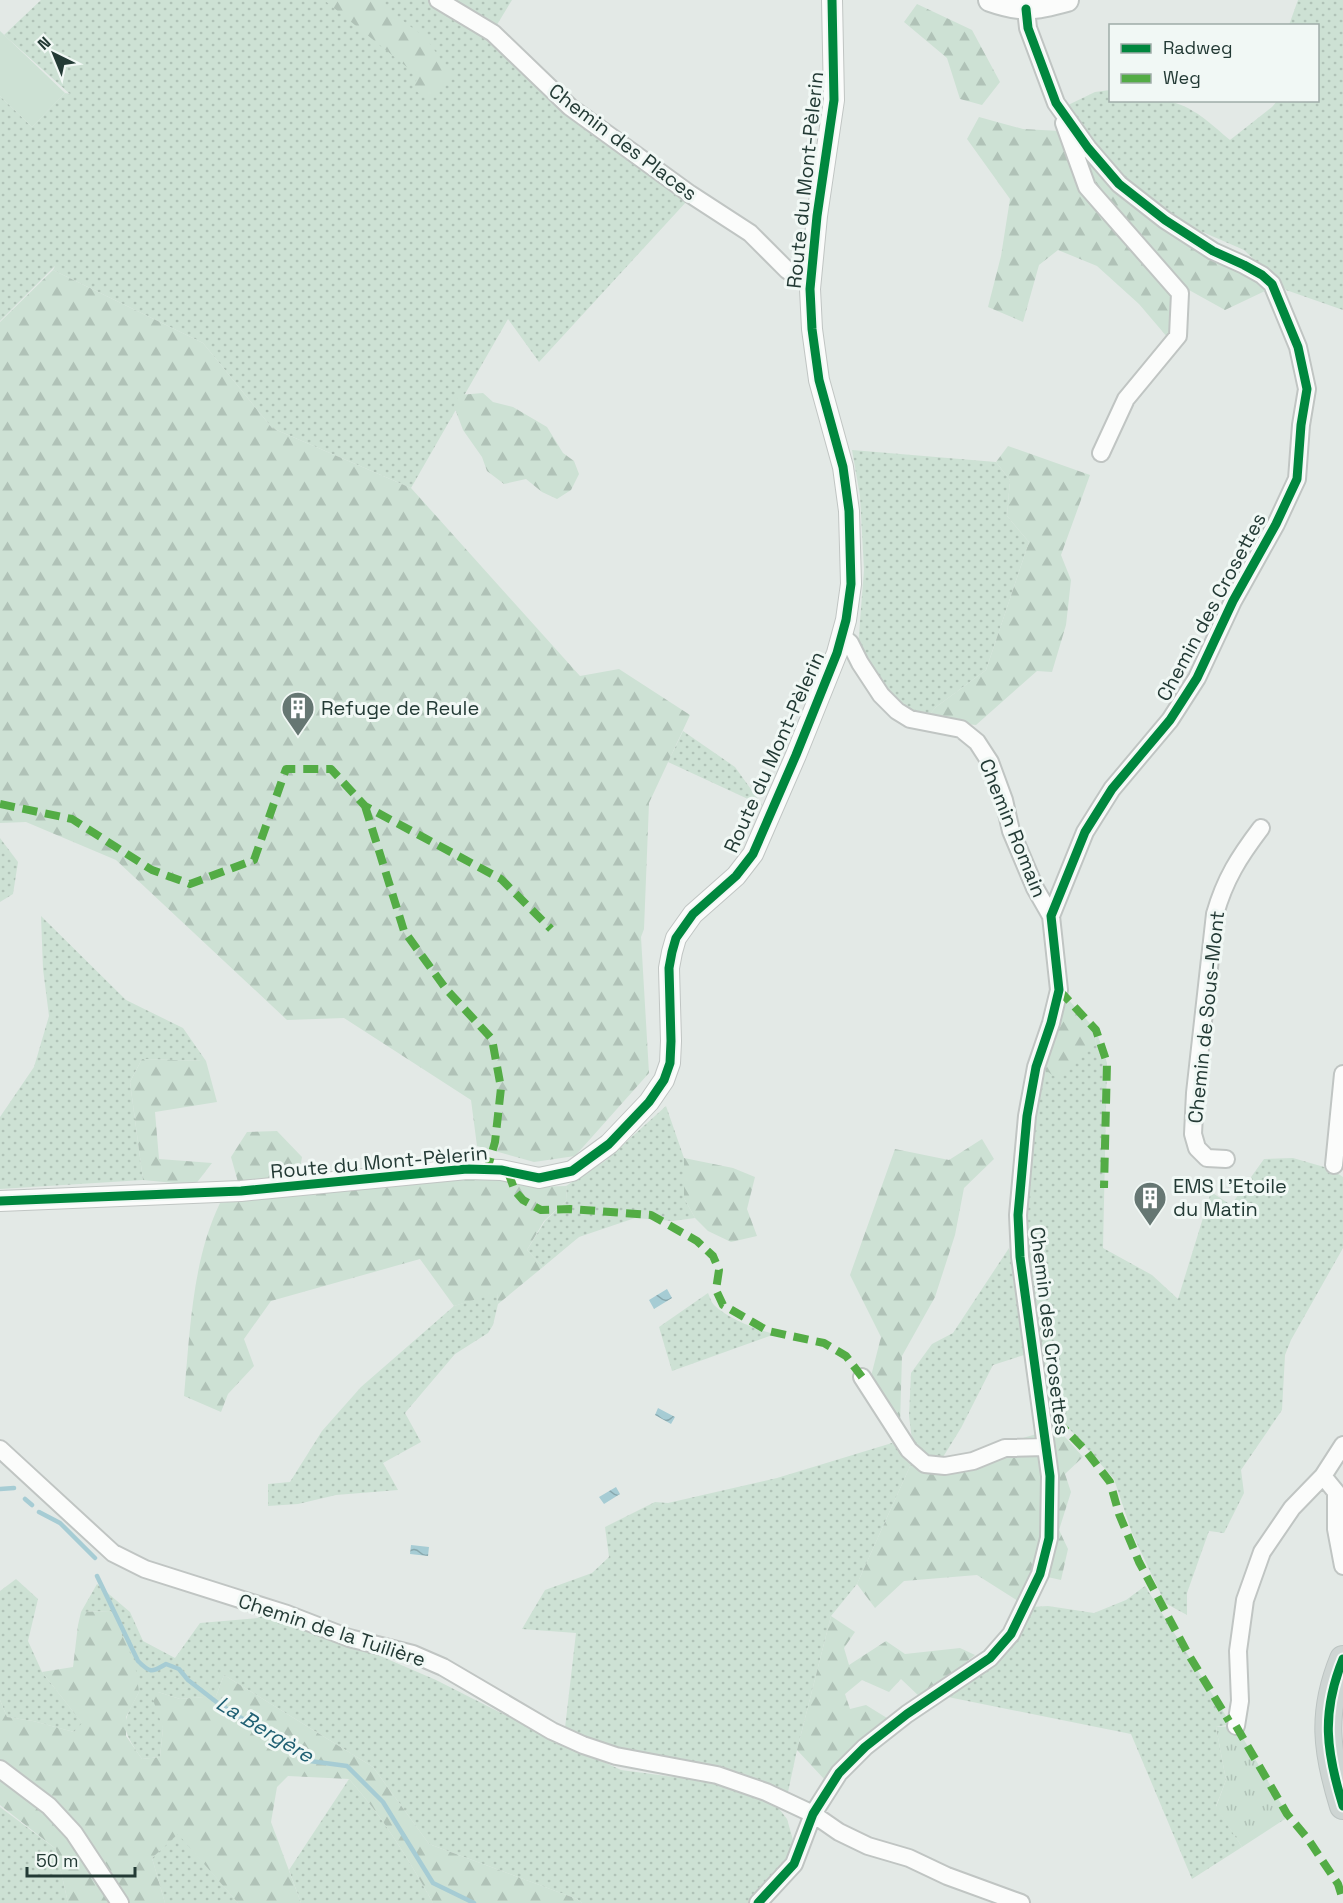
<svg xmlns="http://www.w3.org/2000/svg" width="1343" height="1903" font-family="'Space Grotesk',sans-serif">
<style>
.grass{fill:url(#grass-dots)}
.forest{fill:url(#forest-firs)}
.park{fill:url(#park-tufts)}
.garden{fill:#cde1d4}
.water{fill:url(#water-waves)}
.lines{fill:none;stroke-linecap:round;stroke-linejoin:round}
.stream{stroke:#a6ccd4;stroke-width:4.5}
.minor-casing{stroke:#c0c5c3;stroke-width:20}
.tertiary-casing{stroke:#c0c5c3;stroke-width:22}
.secondary-casing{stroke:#c0c6c4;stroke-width:26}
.primary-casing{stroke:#bcc4c2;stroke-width:28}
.minor{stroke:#fbfcfb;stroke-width:16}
.tertiary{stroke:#fbfcfb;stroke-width:20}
.secondary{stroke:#fbfcfb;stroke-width:22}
.primary{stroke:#ced5d3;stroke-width:26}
.quiet{stroke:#53ac45;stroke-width:8;stroke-dasharray:15 8;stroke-linecap:butt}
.cycleway-casing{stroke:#f1f8f5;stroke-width:13}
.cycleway{stroke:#00873e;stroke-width:9}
.labels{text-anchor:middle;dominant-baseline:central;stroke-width:6;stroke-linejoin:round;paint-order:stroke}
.street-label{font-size:20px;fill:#233a35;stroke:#f1f8f5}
.poi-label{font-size:20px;fill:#233a35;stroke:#f1f8f5;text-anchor:start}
.water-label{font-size:21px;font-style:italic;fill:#206073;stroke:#f1f8f5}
</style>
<defs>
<pattern id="grass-dots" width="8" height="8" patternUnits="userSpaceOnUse" patternTransform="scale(1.5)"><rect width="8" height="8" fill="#cde1d4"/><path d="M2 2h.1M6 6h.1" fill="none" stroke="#b0c2b7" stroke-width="1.8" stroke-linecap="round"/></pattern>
<pattern id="forest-firs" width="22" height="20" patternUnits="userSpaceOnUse" patternTransform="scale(1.5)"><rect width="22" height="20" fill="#cde1d4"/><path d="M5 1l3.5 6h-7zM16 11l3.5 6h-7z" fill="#b0c2b7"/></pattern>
<pattern id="park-tufts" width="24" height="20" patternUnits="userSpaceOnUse" patternTransform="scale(1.5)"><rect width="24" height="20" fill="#cde1d4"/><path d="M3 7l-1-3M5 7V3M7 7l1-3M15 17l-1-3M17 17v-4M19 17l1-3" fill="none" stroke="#b0c2b7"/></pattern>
<pattern id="water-waves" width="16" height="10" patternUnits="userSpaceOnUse" patternTransform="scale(1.5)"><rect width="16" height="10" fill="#a6ccd4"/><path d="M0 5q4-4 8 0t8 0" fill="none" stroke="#87a7ad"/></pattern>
</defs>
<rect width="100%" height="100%" fill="#e3e9e6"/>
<path class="grass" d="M41,0H436L491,37L687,201L539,362L508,319L411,488L272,428L203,343L53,270L55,266L0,321V96L32,127L65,93L70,94L4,35Z
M450,0H512L495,28Z
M1298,0H1343V310L1286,290L1244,250L1182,223L1138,189L1090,143L1066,106L1095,92L1110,90V100C1129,101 1149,98 1167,101C1192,105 1211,124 1230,140L1272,107L1277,101L1318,100V26L1289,25Z
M852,450L996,462L1010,480L1007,516L1029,542L986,670L936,707L925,720L910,713L885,692L858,647L864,570L860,496Z
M683,731L735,767L763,806L668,762Z
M0,838L18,862L13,894L0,902Z
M41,916L126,1000L183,1028L206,1061L142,1059L130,1082L143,1180L0,1189V1117L34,1067L49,1016L43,969Z
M1096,1030L1107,1063L1103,1248L1152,1275L1178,1299L1211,1192L1231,1205L1264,1159L1293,1158L1331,1169L1343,1177V1248L1291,1340L1285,1355L1282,1410L1241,1470L1244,1493L1224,1533L1209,1531L1187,1593V1615L1165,1603L1132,1533L1114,1479L1065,1424L1048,1417L1026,1266V1221L1030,1168L1035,1102L1042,1068L1095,1045Z
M666,1106L684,1158V1198L695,1218L673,1221L635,1218L579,1237L543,1267L527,1250L545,1221L567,1200L566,1186L605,1161Z
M1009,1248L1024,1355L993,1365L961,1428L943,1457L926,1458L913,1448L909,1416L911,1373L932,1344L953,1333Z
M497,1292L498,1304L493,1325L488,1333L455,1354L405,1413L421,1442L383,1463L398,1490L336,1495L298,1504L268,1506V1484L290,1482L322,1431L361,1387L454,1306Z
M708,1293C710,1297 711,1302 714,1305C727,1318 757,1330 775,1334L672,1371L659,1327Z
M892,1443L912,1462L857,1584L831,1616L797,1750L788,1792L731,1772L598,1745L565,1728L576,1633L522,1629L545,1590L592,1573L609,1557L605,1527L655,1502L668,1503L777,1478Z
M16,1579L38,1599L28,1641L42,1672L83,1724L74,1732L33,1721L7,1717L0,1700V1591Z
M97,1584L130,1612L143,1641L175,1658L200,1623L258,1618L261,1614L350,1643L436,1680L523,1724L621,1770L719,1783L776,1805L787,1819L793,1840L787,1862L750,1903H582L577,1899L429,1844L373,1767L224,1675L216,1696L180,1699L158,1692L163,1728L160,1757L142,1759C120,1727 121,1725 139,1692L111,1611L81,1612Z
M1145,1586L1231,1724L1216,1727L1226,1780L1216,1806L1242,1847L1192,1879L1131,1734L943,1696L971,1681L991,1666L1031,1607L1048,1606L1094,1613L1126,1600Z
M349,1779C383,1817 408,1858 433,1903H301L289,1870Z
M0,1807L56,1849L68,1903H0Z
M178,1833L238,1903H165L152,1858Z"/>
<path class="forest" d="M324,0H375L426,38L451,74L432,96L421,95L413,88L418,76Z
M917,4L972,30L1000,82L982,105L960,99L947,58L904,22Z
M979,117L1023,129L1060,131L1082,187L1175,294V332L1168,338L1139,304L1097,266L1058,250L1039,265L1023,322L988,307L1001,256L1010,199L967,139Z
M1074,135L1115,184L1243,270L1265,291L1225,310L1189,290L1090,186Z
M53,270L203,343L272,428L411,488L580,676L619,669L690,715L649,803L644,929L641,937L649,1073L575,1156L534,1162L477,1146L471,1100L344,1018L287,1020L116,860L26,822L0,823V322Z
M483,393L493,402L513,407L547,427L563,453L574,461L579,474L571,490L557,499L542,492L526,479L504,484L487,471L482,457L463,430L454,406L459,395Z
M1008,446L1090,475L1061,555L1071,580L1066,625L1052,672L1037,671L976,725L925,720L936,707L986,670L1029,542L1007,516L1010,480L996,462Z
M1067,998L1096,1030L1095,1045L1057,1078L1042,1068Z
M142,1059L206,1061L217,1102L155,1112L159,1159L212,1163L195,1185L143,1180L130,1082Z
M277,1131L302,1157L299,1176L238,1182L231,1157L247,1132Z
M982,1139L994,1159L964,1188L955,1235L935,1297L902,1356L900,1424L869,1384L881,1337L850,1275L895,1149L949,1160Z
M684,1158L733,1168L755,1177L747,1209L757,1236L731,1242L708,1231L695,1218L684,1198Z
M473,1176L503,1177L532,1187L566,1186L567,1200L544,1221L527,1250L543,1267L498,1304L497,1293L454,1306L420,1259L271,1301L244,1339L254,1366L228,1394L221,1412L184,1396C190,1332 192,1261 220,1203L313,1191Z
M1057,1428L1083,1457L1065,1474L1071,1492L1059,1530L1068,1549L1061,1580L1034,1574L1018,1601L977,1575L904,1581L875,1608L857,1584L912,1462L949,1474L1016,1440Z
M111,1611L135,1664L139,1692L126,1717V1736L142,1759L160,1757L163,1728L152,1697L158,1692L180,1699L216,1696L224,1675L373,1767L429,1844L577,1899L582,1903H433C408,1858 383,1817 349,1779L288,1776L277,1787L271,1822L301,1903H238L178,1834L152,1858L165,1903H68L56,1849L0,1805V1700L7,1717L33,1721L74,1732L82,1723L42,1672L73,1667L78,1625L81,1612Z
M831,1616L855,1632L844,1648L849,1665L886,1641L905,1654L960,1648L975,1655L921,1698L901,1679L889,1692L862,1680L845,1694L850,1709L866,1705L887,1718L825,1780L797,1750Z"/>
<path class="park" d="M1236,1726L1287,1814L1285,1819L1242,1847L1216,1807L1226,1780L1216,1727Z"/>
<path class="garden" d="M0,31L65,93L32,127L0,96Z"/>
<path class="water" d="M667,1289L672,1298L654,1309L649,1300Z
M658,1408L675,1417L671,1424L655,1415Z
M616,1487L620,1494L604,1504L599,1497Z
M411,1545L429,1547L428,1556L410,1554Z"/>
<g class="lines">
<path class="stream" d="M0,1489L14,1488
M25,1499L32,1505
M39,1512L60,1523L95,1558
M97,1576L138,1661C151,1674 152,1672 166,1664L179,1669L188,1680L219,1704L310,1761L347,1766L383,1802L433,1883L474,1903"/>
<g class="minor-casing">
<path id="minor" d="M438,0L493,33L570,107L690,194L750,233L787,270L804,281L810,282
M1064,123L1087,187L1180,293L1178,336L1126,399L1101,453
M842,636L850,643L860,663L881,695L897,711L910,719L961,729L977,742L990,762L1004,800L1011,831L1035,888L1051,916
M1226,1159L1207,1158L1197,1148L1193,1134L1195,1093L1215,914C1225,879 1239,857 1261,828
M1334,1165L1343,1074
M862,1377L909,1450L925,1464L945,1466L973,1461L1005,1448L1046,1447
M0,1449L113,1553L145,1569L287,1614L349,1638L413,1654L443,1667L552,1731L583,1745L616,1756L717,1775L766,1792L813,1814L839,1832L868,1846L909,1858L947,1876L1021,1903
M1323,1476L1336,1492V1529L1343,1566
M1236,1726L1240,1701L1238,1651L1245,1600L1262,1552L1292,1508L1323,1476L1343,1445
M0,1769L49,1806L74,1833L120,1903
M758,1903L794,1864L813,1814L839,1773L865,1747L907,1714L990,1658L1011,1634L1040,1574L1049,1538L1050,1476L1020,1257L1018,1215L1027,1116L1036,1067L1051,1023L1059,990L1051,916L1085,832L1112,789L1170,720L1197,678L1233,601L1276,524L1297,479L1301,425L1307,389L1298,347L1272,284L1262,275L1244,265L1213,251L1165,220L1119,184L1088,148L1056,103L1028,28L1026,9"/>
</g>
<g class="tertiary-casing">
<path id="tertiary" d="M0,1201L241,1191L467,1169L501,1170L539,1178L572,1171L609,1144L649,1102L664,1080L670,1063L671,1041L669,968L672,952L676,938L693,914L736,876L753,854L796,755L837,653L846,620L851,584L849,511L843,467L819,380L812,329L810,289L817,216L834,100L832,0"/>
</g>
<g class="secondary-casing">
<path id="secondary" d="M990,0C1021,11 1035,9 1067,0"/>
</g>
<g class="primary-casing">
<path id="primary" d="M1343,1659C1321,1713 1326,1751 1343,1806"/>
</g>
<use href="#minor" class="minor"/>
<use href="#tertiary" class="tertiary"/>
<use href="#secondary" class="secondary"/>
<use href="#primary" class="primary"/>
<path class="quiet" d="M0,804L72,819L152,870L190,884L254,860L286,769H331L365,806L501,879L551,929
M365,806L404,931L446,989L492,1039L501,1088L495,1142L487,1170
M1059,990L1096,1030L1107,1063L1104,1188
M508,1172L515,1191L523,1200L541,1210L570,1209L651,1215L697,1241L713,1256L719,1270L716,1290L723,1305L768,1331L824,1343L846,1356L862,1377
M1056,1420L1086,1451L1110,1482L1119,1514L1139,1562L1187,1652L1229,1721
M1236,1726L1287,1814L1308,1839L1338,1884L1343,1900"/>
<g class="cycleway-casing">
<path id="cycleway" d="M0,1201L241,1191L467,1169L501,1170L539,1178L572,1171L609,1144L649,1102L664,1080L670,1063L671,1041L669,968L672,952L676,938L693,914L736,876L753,854L796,755L837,653L846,620L851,584L849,511L843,467L819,380L812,329L810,289L817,216L834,100L832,0
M1343,1659C1321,1713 1326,1751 1343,1806
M758,1903L794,1864L813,1814L839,1773L865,1747L907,1714L990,1658L1011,1634L1040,1574L1049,1538L1050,1476L1020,1257L1018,1215L1027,1116L1036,1067L1051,1023L1059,990L1051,916L1085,832L1112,789L1170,720L1197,678L1233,601L1276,524L1297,479L1301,425L1307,389L1298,347L1272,284L1262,275L1244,265L1213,251L1165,220L1119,184L1088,148L1056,103L1028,28L1026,9"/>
</g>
<use href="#cycleway" class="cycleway"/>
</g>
<defs>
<g id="building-pin" transform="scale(1.725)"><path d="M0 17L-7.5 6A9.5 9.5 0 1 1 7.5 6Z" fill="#667773" stroke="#f1f8f5"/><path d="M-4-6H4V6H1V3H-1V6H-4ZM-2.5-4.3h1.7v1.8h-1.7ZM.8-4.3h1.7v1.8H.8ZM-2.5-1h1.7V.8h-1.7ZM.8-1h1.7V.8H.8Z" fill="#fff"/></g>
</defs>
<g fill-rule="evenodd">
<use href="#building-pin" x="298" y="708"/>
<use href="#building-pin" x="1150" y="1198"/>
</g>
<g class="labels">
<g class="street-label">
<text transform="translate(623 142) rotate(37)">Chemin des Places</text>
<text transform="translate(805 180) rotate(-84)">Route du Mont-Pèlerin</text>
<text transform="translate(1211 607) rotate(-62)">Chemin des Crosettes</text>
<text transform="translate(774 752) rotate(-66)">Route du Mont-Pèlerin</text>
<text transform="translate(1013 828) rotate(68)">Chemin Romain</text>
<text transform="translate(1206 1017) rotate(-84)">Chemin de Sous-Mont</text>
<text transform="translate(379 1162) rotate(-5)">Route du Mont-Pèlerin</text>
<text transform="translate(1050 1331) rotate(83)">Chemin des Crosettes</text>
<text transform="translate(332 1630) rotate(18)">Chemin de la Tuilière</text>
</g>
<g class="poi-label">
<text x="321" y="708">Refuge de Reule</text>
<text x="1173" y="1186">EMS L'Etoile<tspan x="1173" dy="23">du Matin</tspan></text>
</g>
<g class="water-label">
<text transform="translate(265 1729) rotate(31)">La Bergère</text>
</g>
</g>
<rect x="1109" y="24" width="210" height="78" fill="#f1f8f5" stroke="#9faca8" stroke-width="1.5"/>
<rect x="1121" y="44" width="30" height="9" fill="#00873e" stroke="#9faca8" stroke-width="1.5"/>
<text x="1163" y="54" font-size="18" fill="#233a35">Radweg</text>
<rect x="1121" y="74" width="30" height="9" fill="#53ac45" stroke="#9faca8" stroke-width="1.5"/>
<text x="1163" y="84" font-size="18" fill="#233a35">Weg</text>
<g transform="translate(54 54) rotate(317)" stroke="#f1f8f5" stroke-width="4.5" paint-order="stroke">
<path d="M0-4.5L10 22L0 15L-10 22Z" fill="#233a35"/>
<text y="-9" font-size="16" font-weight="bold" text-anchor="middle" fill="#233a35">N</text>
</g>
<path d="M27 1867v9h108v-9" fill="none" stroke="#233a35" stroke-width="3"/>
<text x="36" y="1867" font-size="18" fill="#233a35" stroke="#f1f8f5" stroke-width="4.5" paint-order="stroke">50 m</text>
</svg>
